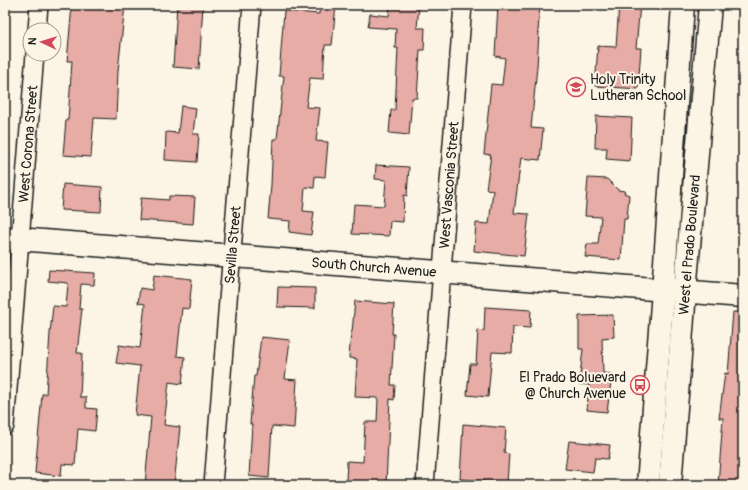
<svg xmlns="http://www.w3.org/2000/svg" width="748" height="490" font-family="Pangolin,sans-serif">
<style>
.building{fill:#e6aca5;stroke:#1c1c1c}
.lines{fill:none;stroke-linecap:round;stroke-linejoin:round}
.minor-casing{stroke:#1c1c1c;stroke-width:20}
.tertiary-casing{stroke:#1c1c1c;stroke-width:25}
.minor{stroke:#fcf5e5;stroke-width:17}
.tertiary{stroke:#fcf5e5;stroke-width:22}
.labels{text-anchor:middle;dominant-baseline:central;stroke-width:4;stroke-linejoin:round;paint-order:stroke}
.poi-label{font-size:14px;fill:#1c1c1c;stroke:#fcf5e5;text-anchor:start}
.street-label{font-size:14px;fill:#1c1c1c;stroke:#fcf5e5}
</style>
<rect width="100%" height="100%" fill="#fcf5e5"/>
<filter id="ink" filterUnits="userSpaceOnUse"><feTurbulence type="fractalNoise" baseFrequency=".025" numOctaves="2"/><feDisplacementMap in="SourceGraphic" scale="8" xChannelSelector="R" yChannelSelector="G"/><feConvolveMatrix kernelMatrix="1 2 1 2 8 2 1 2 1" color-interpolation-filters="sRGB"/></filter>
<g filter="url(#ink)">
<path class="building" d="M72,5H125L118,71L116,119L94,118L91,157L63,155L66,120H68L72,61H67Z
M177,5H203L199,69L173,67Z
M320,5H336L332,45H325L323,79L310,78L306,107L320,108L316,141L328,142L325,177L315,176L314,188L305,187L303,211L314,212L311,235L289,232L290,221L268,219L271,185L273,139H277L284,76H279L284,11L319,14Z
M390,5H419L417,28H425L424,50H420L417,98H412L409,135L389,133L391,110H395L398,48H395L396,29L368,27L370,14L389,16Z
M498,5H540L538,32H539L537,67L531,128L543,129L540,160L521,158L514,213L529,214L524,256L474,251L476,223L489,224L493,190L486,189L491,155L484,154L491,84L502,85L505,58L495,56Z
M619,5H640L636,48H641L638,89L595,86L598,46L616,47Z
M181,106L196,108L193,134H199L197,162L165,160L166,132L178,133Z
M596,116L632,118L630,161L606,159L607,148H595Z
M376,165L409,167L407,196L404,195L403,222L390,221L389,236L352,234L354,204L384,206L386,180L375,179Z
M588,178L607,179L618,190L625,191L624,193L629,195L627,219H624L621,260L585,257L587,244H598L601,217L585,216Z
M63,184L102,187L101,212L61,210Z
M169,196L195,197L193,224L139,220L141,198L169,200Z
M49,270L95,273L94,285L81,284L79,309H82L77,353H82L80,397H86V408L97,409L95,431L78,429L75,465L62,464L61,476L35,473L42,394H46L50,333L53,306L66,307L68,283L48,281Z
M154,275L192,279L189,309L182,308L177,356L185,357L182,384L169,382L164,425L180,427L174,485H145L151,417L135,415L140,366L116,363L119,345L140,348L145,304L138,303L140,288L152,290Z
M278,287L315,288V308L277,307Z
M355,301L394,304L392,334H394L391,385H395L394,400L390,399L386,485H359V483L346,481L347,461L363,462L365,422H377L378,398L355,397L357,359L349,358L351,332H352Z
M485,307L531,310L530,328L513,327L512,353L492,352L488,397L467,395L470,364H476L478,330L484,331Z
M733,312H743V485H718L723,418H719L725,373L728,374Z
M613,315L614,337L602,338L603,373L612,374L607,412L587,410L589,385L579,384L583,349H579V316Z
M261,337L290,340L285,379L297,380L294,428L272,426L269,478L249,476L252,424H250L254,376H256Z
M463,424L506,428L504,453L509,454L507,483L460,479Z
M569,441L610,445L608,459L595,458L593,472L565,469Z"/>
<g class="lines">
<g class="minor-casing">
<g id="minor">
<path d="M37,30L39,5"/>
<path id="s1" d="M5,426L35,54"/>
<path id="s2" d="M213,485L252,5"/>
<path id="s3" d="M425,485L463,5"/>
</g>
</g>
<g class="tertiary-casing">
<g id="tertiary">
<path id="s4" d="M5,238L743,296"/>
<path d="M648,485L663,291L683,5"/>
<path id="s5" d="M670,485L685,292L710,5"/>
</g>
</g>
<use href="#minor" class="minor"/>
<use href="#tertiary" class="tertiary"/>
</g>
</g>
<defs>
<g id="school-ring" transform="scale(1)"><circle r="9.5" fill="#fcf5e5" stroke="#d1495b" stroke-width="1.5"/><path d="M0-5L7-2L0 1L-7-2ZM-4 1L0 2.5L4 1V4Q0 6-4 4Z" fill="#d1495b"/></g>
<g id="bus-ring" transform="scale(1)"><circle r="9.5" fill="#fcf5e5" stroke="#d1495b" stroke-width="1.5"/><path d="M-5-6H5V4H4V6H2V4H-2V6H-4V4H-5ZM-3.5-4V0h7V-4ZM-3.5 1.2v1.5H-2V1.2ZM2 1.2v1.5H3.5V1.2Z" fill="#d1495b"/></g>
</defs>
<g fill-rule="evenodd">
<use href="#school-ring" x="576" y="87"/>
<use href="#bus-ring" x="640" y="385"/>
</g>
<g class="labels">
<g class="poi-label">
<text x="590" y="79">Holy Trinity<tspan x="590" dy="16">Lutheran School</tspan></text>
<text x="626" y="377" text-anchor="end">El Prado Boluevard<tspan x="626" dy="16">@ Church Avenue</tspan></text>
</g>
<g class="street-label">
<text stroke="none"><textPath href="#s1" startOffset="283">West Corona Street</textPath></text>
<text stroke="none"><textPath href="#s3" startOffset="301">West Vasconia Street</textPath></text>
<text stroke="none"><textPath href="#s2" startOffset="241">Sevilla Street</textPath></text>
<text stroke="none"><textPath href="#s5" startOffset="241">West el Prado Boulevard</textPath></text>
<text stroke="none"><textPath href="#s4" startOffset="370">South Church Avenue</textPath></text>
</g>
</g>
<rect width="748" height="490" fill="none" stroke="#fcf5e5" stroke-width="20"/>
<rect x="10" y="10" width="728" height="470" fill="none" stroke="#1c1c1c" stroke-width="1.5" filter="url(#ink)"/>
<g transform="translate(42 42) rotate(274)"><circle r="19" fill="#fcf5e5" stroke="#a29e95"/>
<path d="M0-3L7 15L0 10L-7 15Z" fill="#d1495b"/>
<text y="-6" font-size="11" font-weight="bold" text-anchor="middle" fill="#1c1c1c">N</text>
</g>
</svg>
